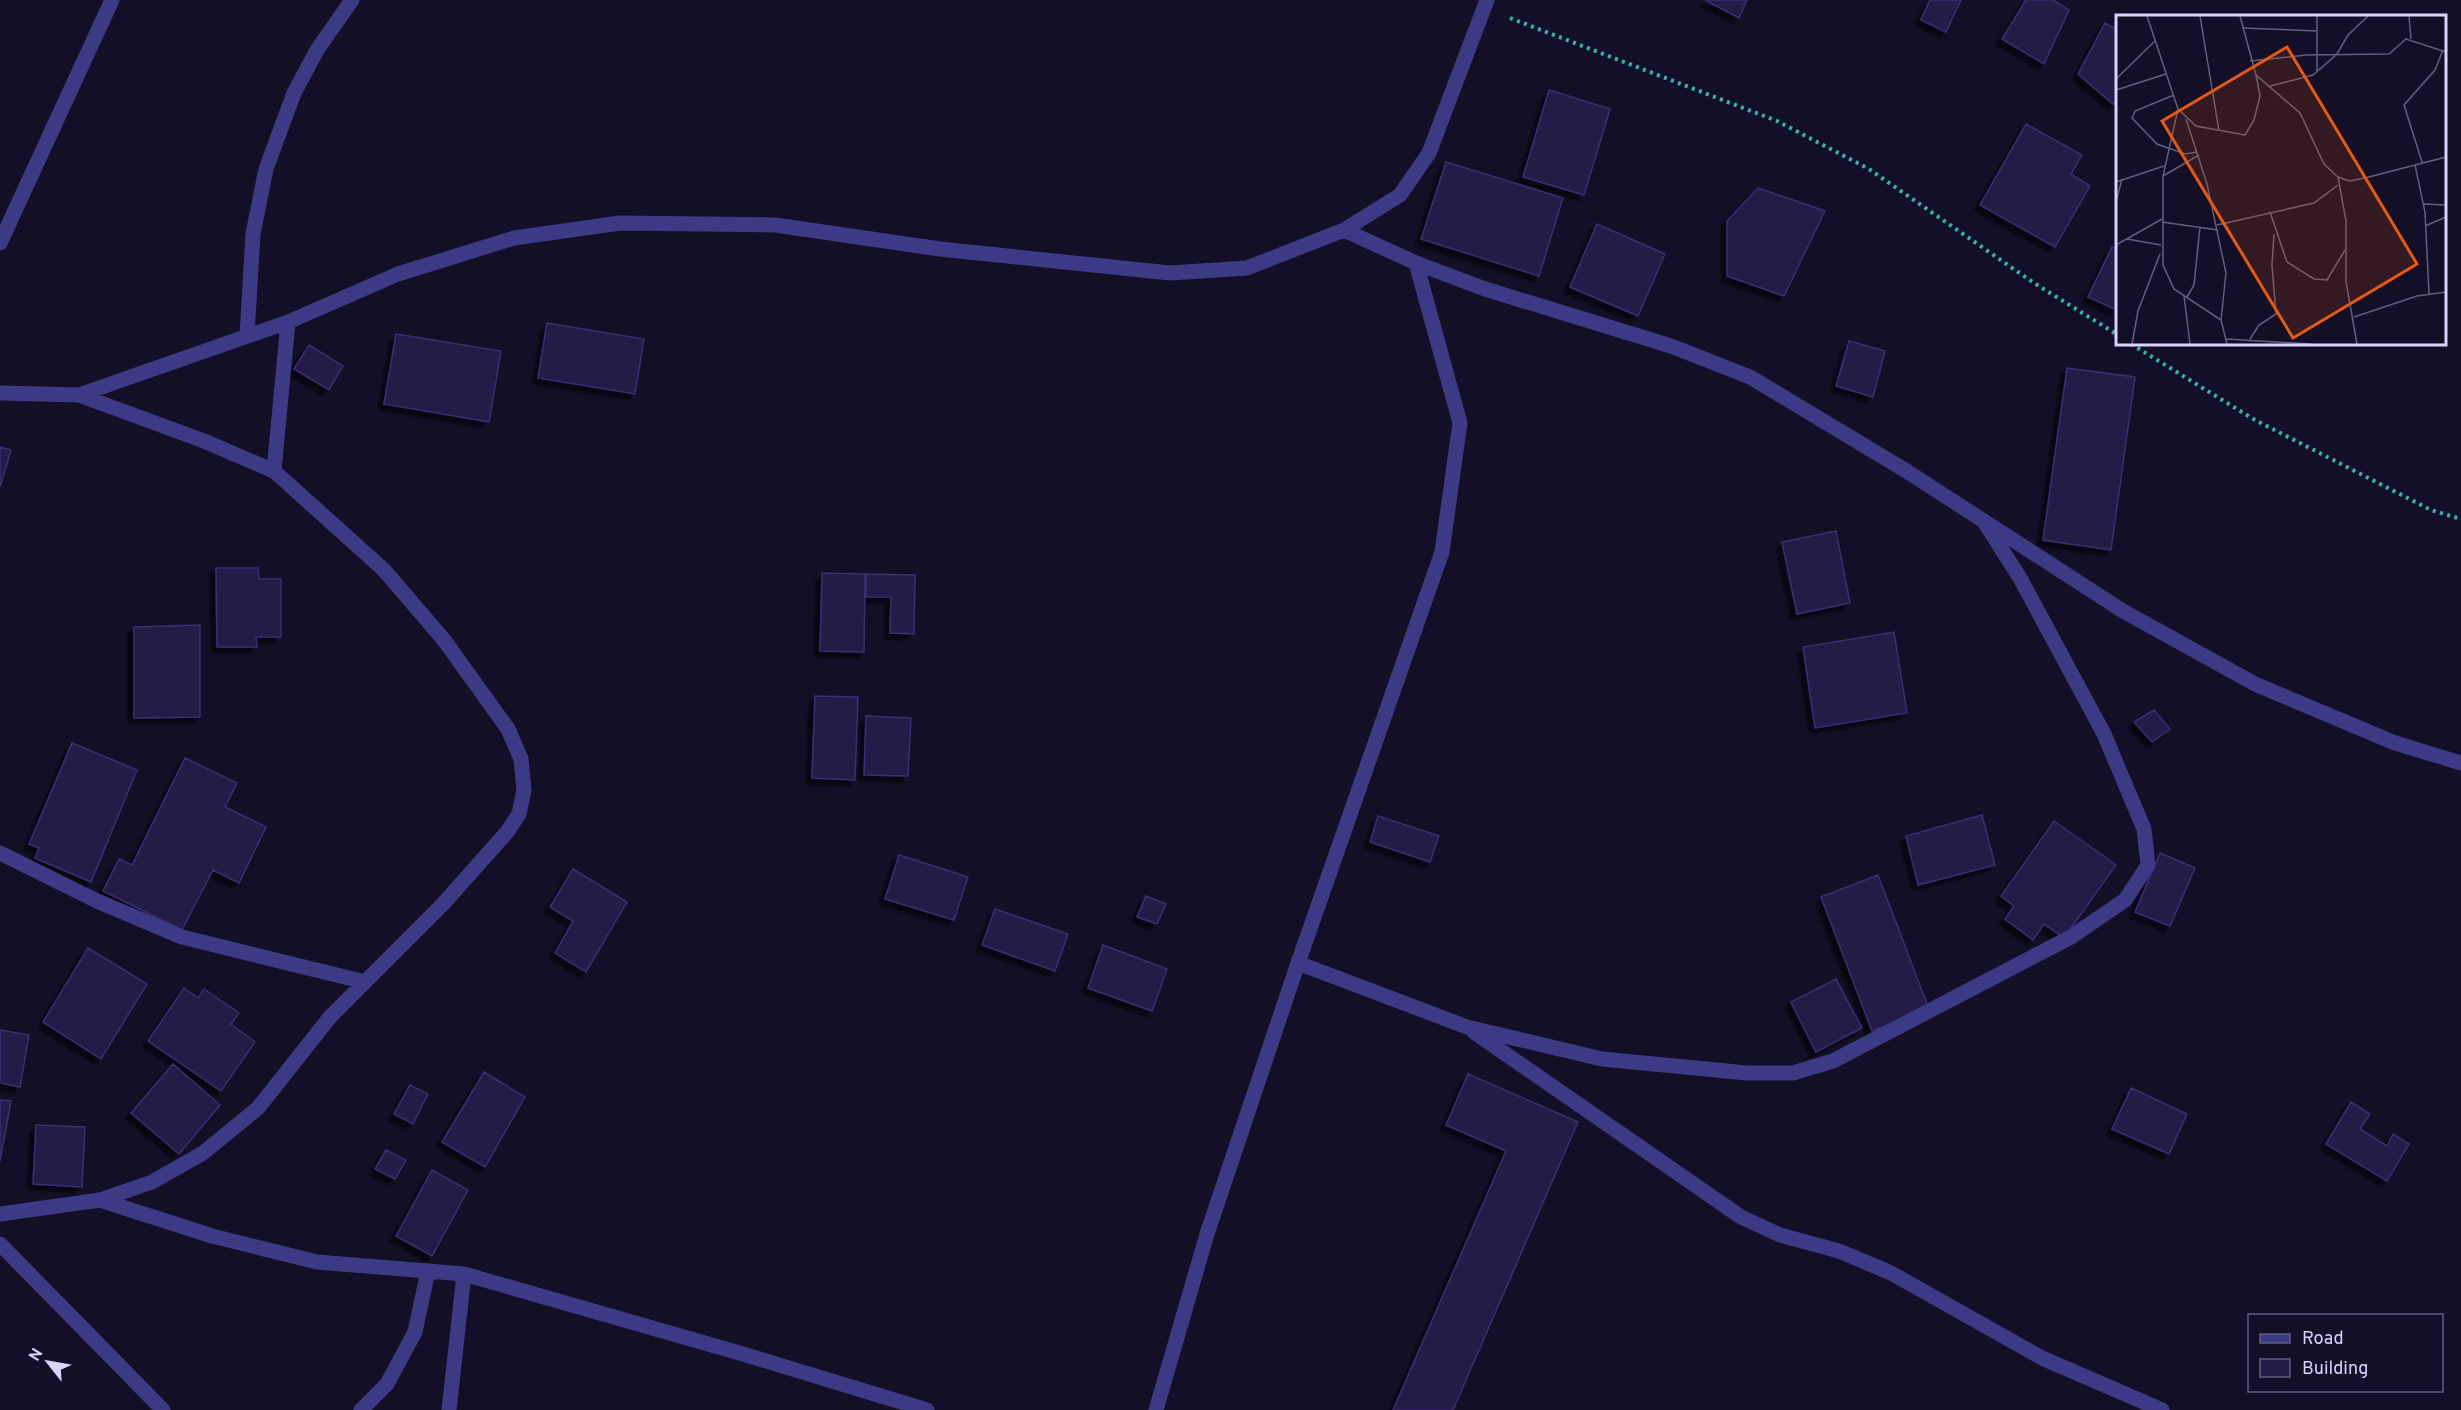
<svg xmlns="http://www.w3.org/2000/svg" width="2461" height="1410" font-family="Overpass,sans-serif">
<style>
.building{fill:#241b47;stroke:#3b2d73;stroke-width:1.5;filter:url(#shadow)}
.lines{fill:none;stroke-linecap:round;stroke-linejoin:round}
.path{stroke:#2fb8b0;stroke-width:4;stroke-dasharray:3 4.5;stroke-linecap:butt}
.minor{stroke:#3d3a85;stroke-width:15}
.inset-road{fill:none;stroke:#625e7d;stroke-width:1.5}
.view{fill:#e8590c;fill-opacity:0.15;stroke:#e8590c;stroke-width:3}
.inset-edge{fill:none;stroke:#d9d4ff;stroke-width:3}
</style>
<defs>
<filter id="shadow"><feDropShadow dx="-5.5" dy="5.5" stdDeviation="1.5" flood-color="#0009"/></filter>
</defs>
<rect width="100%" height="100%" fill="#130f26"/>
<path class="building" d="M1705,0H1747L1739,18Z
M1930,0H1961L1946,32L1921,20Z
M2026,0H2053L2069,10L2044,64L2002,39Z
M2105,23L2118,30V101L2113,104L2078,74Z
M1549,90L1610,109L1584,195L1523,177Z
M2026,124L2082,155L2071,174L2090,186L2055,247L1980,205Z
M1446,162L1563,198L1539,276L1421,239Z
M1758,188L1825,211L1784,296L1727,276V221Z
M1597,224L1665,254L1638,316L1570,287Z
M2112,247L2118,249L2117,310L2088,297Z
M547,323L644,339L635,394L538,378Z
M396,334L501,351L489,422L384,404Z
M1849,341L1885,351L1873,397L1836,386Z
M309,345L343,366L329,390L294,369Z
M2067,368L2135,377L2111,550L2043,540Z
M0,447L11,450L0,487Z
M1836,531L1850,603L1797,614L1782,542Z
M216,568H258L259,579H281V637H256L257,647H217Z
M822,573L865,574L864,652L820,651Z
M866,574L915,575L914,634L890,633L891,597H866Z
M200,625V717L134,718V627Z
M1894,632L1907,713L1815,728L1803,647Z
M815,696L858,697L855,780L812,778Z
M2154,710L2170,729L2152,742L2134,722Z
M866,716L911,718L908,776L864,775Z
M72,743L137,770L91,882L35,858L39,848L29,844Z
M185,758L237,783L225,807L266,827L239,883L213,870L182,930L103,891L119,859L132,865Z
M1982,815L1995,865L1918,885L1906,836Z
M1378,816L1439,836L1430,862L1370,842Z
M2054,821L2116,865L2064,938L2044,924L2033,940L2005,919L2014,906L2001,896Z
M2160,853L2195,868L2170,926L2135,912Z
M899,855L968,877L954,920L885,899Z
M573,869L627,902L586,972L555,953L573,921L550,907Z
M1878,875L1929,1009L1872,1031L1821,897Z
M1146,896L1166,904L1157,924L1137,917Z
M995,909L1068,934L1055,971L982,945Z
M1103,945L1167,969L1152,1011L1088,988Z
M88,948L147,984L101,1059L43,1022Z
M1836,979L1862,1028L1816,1052L1791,1002Z
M184,988L198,998L204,989L239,1013L231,1024L255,1042L221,1091L148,1041Z
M0,1030L29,1035L20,1087L0,1083Z
M173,1064L220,1105L179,1154L131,1113Z
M484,1072L525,1097L485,1167L442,1142Z
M1468,1074L1578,1122L1453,1410H1393L1506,1151L1446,1125Z
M410,1085L428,1094L413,1124L394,1114Z
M2131,1088L2187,1114L2169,1154L2112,1129Z
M0,1100L11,1101L0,1161Z
M2351,1102L2370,1114L2360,1129L2387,1146L2393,1134L2409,1144L2387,1181L2326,1144Z
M36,1125L85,1127L82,1187L33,1184Z
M386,1150L406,1160L395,1179L375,1169Z
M432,1170L468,1190L432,1256L396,1236Z"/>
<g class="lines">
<path class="path" d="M1510,18L1777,121L1869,169L2034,283L2118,335
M2131,344L2255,420L2431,510L2461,519"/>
<path class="minor" d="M1344,230L1416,263L1485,289L1671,346L1750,377L1908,472L2123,611L2255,684L2395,743L2461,763
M0,243L112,0
M247,336L253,234L266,169L294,93L317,50L352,0
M0,393L79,395L288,322L398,274L514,238L620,223L775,225L940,249L1170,273L1247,268L1344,230L1400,195L1429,153L1487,0
M274,471L288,322
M0,853L97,901L182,937L365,982
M1298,963L1467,1027L1602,1059L1747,1073H1793L1833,1061L2071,937L2125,900L2148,865L2144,829L2104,734L2020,578L1983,520
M1474,1032L1741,1217L1780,1235L1839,1251L1891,1273L2042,1358L2162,1410
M100,1200L212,1236L317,1262L464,1274L743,1354L927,1410
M0,1214L100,1200L152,1182L203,1153L258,1108L330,1017L443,904L507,832L519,814L524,790L521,759L508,729L444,640L384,570L274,471L204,441L79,395
M0,1244L163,1410
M361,1410L387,1384L415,1332L428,1271
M449,1410L464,1274
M1156,1410L1207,1234L1298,963L1442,552L1460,423L1416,263"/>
</g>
<g transform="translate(2116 15)">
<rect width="330" height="330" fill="#130f26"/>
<path class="inset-road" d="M31,1L62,94L47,161V250L58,274L105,305L111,329M84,1L103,116M124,1L140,60L184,98L208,149L222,162L233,166L249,163L330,142M293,1L295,24M126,13L201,16M134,46L190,40L273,39L290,24L330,37M201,56V1M0,64L39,26M154,71L197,60L221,39L232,20L252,1M0,75L50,59M58,80L19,96L16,103L41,129L69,139L81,137M62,94L80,111L129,120L138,105L144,81L140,60M70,104L91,169L110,258L105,305M306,147L288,90L319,55L327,35M299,150L309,197L313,279M47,161L83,140M222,162L230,206V267L241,329M0,167L48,151M0,187L6,164M308,189L330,190M154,197L171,247L198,264L211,265L229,235M46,207L102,215M101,210L198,188L222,170M309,211L330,202M11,224L45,230M0,230L46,204M68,281L74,329M71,282L78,270L84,212M238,302L301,281L330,277M110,324L195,329M134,324L143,310L160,299L156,250L158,219M16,329L22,296L44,239"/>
<path class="view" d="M171,32L301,249L177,323L46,106Z"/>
<rect width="330" height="330" class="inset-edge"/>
</g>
<rect x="2248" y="1314" width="195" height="78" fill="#130f26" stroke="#625e7d" stroke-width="1.5"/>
<rect x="2260" y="1334" width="30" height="9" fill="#3d3a85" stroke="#625e7d" stroke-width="1.5"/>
<text x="2302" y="1344" font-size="18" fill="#d9d4ff">Road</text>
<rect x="2260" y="1359" width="30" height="18" fill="#241b47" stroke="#625e7d" stroke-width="1.5"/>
<text x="2302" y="1374" font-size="18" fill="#d9d4ff">Building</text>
<g transform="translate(48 1362) rotate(301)" stroke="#130f26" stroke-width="4.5" paint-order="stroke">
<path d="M0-4.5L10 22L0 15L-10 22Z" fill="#d9d4ff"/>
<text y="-9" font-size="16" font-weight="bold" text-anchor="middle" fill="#d9d4ff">N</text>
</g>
</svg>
